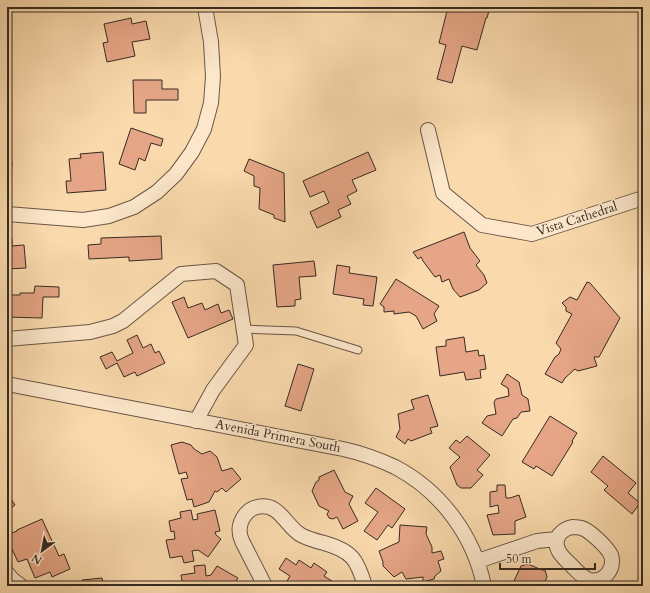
<svg xmlns="http://www.w3.org/2000/svg" width="650" height="593" font-family="Cardo,serif">
<style>
.building{fill:#e5a586;stroke:#372a23}
.lines{fill:none;stroke-linecap:round;stroke-linejoin:round}
.service-casing{stroke:#685646;stroke-width:9}
.minor-casing{stroke:#685646;stroke-width:16}
.service{stroke:#fce7ca;stroke-width:7}
.minor{stroke:#fce7ca;stroke-width:14}
.labels{text-anchor:middle;dominant-baseline:central;stroke-width:3;stroke-linejoin:round;paint-order:stroke}
.street-label{font-size:13px;fill:#372a23;stroke:#fce7ca}
</style>
<rect width="100%" height="100%" fill="#fadaad"/>
<filter id="stains"><feTurbulence type="fractalNoise" baseFrequency=".005" numOctaves="4"/><feColorMatrix values="0 0 0 0 .2 0 0 0 0 .09 0 0 0 0 .02 0 0 0 .5 -.17"/></filter>
<radialGradient id="worn" r=".72"><stop offset=".6" stop-color="#630" stop-opacity="0"/><stop offset="1" stop-color="#630" stop-opacity=".3"/></radialGradient>
<path class="building" d="M448,7H490L487,18H486L477,50L462,46L452,83L437,79L446,45L439,43Z
M131,18L132,24L146,21L150,39L132,42L135,56L107,62L103,43L108,42L104,24Z
M133,80H162V89H178V100H146V113H134Z
M131,128L163,139L161,146L151,143L145,161L139,158L135,170L119,164Z
M7,146H10L9,162H12L11,179L7,178Z
M103,152L106,190L67,193L66,181H71L69,159L81,158L80,154Z
M368,152L376,170L352,180L357,191L347,196L351,204L338,210L341,217L317,228L310,212L329,203L324,191L310,197L303,181Z
M249,159L284,173L285,222L274,218V215L259,209L260,188L254,186V176L244,171Z
M464,232L470,248L480,261L476,265L484,275L487,283L479,290L460,297L453,289L449,279L442,282L440,275L435,277L423,261L421,257L418,259L413,252Z
M161,236L162,259L129,261V257L89,259L88,245L101,244V238Z
M12,239V246L24,245L26,268L7,269V240Z
M314,261L316,276L299,277L301,299L295,300V306L277,307L273,265Z
M337,265L350,267L349,273L377,277L373,306L363,305L364,299L333,294Z
M396,279L439,306L434,314L437,321L423,329L416,316L409,312L394,314V311L384,312V307L380,304Z
M587,282L590,283L620,318L599,357H594L597,366L578,371L575,369L565,378L562,383L545,374L555,357L559,354L561,349L556,343L572,314L566,311V307L562,303L570,297L577,300Z
M35,286L59,287V297H43L42,318L7,317V295H20V293H34Z
M184,297L188,308L202,303L205,310L218,304L221,313L229,310L233,319L188,338L172,302Z
M137,335L143,348L151,344L155,353L159,351L165,363L137,376L135,372L124,377L117,363L106,369L100,357L112,352L117,361L133,353L127,340Z
M464,337L466,352L478,350L479,356L484,355L486,369L480,370L481,378L466,380L464,372L440,376L436,347L446,346V340Z
M298,364L314,369L301,411L285,406Z
M507,374L519,382L522,395L528,399L530,411L521,412L517,418L513,419L502,436L482,423L487,416L496,414L494,402L496,399L509,396L508,388L501,384Z
M428,395L438,426L430,428L432,433L411,441L408,439L405,444L396,437L400,429L398,414L414,409L411,400Z
M550,416L577,433L572,441L573,442L552,476L536,466L534,469L522,462Z
M467,436L490,455L477,470L483,475L471,488H461L457,485L450,467L460,457L449,448L456,440L460,443Z
M182,442L191,445L194,449L202,454L210,451L217,457L222,471L232,468L241,479L226,492L222,488L217,492L215,491L209,502L194,507L192,499L187,500L181,479L188,478L186,472L179,474L171,445Z
M603,456L636,483L628,493L640,503L632,514L604,490L608,486L591,472Z
M334,470L345,492L353,496L349,504L358,521L343,529L337,517L333,519L329,518L327,514L329,511L319,506L312,491L316,482L319,480V477Z
M497,485H505L506,498H510L519,495L526,517L515,521V534L493,535L487,515L499,513L498,505L490,507V492L497,491Z
M376,488L405,509L392,528L388,525L377,540L364,531L378,512L365,503Z
M7,493L15,505L7,511Z
M191,510L193,520L198,519L197,514L215,510L220,531L215,532L216,535L221,539L208,557L198,550L192,551L194,561L184,563L182,556L170,558L166,540L175,539L174,531L171,532L169,521L181,518L180,512Z
M42,519L59,556L64,554L70,569L52,577L50,572L35,578L27,559L18,562L12,549L10,550L7,544V535L17,531V530Z
M400,525L427,527L426,534L432,547V553L441,551L444,559L438,561L441,571L435,576L434,579L423,582V577L406,579L402,572L394,577L383,566V562L379,551L399,542Z
M286,558L296,565L299,560L311,568L314,563L327,572L324,576L335,583L333,586H284L290,576L279,569Z
M528,564L542,570H545L547,577L543,586H510V584L513,583L521,566Z
M205,565L206,576L211,575L217,566L238,578L234,584L237,586H183L181,575L195,573L194,566Z
M102,578L104,586H69L83,585L82,580Z"/>
<g class="lines">
<g class="service-casing">
<path id="service" d="M244,329L296,331L358,350"/>
</g>
<g class="minor-casing">
<path id="minor" d="M428,130L443,193L482,225L532,234L643,198
M7,214L83,220L109,216L134,207L157,192L176,174L192,152L204,129L211,103L213,77L211,42L205,7
M7,339L90,332L113,326L123,321L181,274L216,271L237,285L246,345L213,390L196,421
M7,384L343,449C361,453 378,459 395,467C441,491 474,536 484,586
M572,527C577,527 580,527 584,529C592,533 607,547 611,555C613,561 612,568 608,573C606,576 602,579 598,580C595,580 592,581 589,580C582,577 577,571 572,566C564,558 551,548 559,535C563,530 567,528 572,527Z
M478,561L537,541L557,539
M7,573L12,579L21,586
M265,586L242,541C238,532 239,523 245,515C248,511 252,508 257,507C280,502 285,526 301,535C308,539 316,541 324,543C352,551 357,559 365,586"/>
</g>
<use href="#service" class="service"/>
<use href="#minor" class="minor"/>
</g>
<g class="labels">
<g class="street-label">
<text transform="translate(577 219) rotate(-18)">Vista Cathedral</text>
<text transform="translate(278 436) rotate(11)">Avenida Primera South</text>
</g>
</g>
<rect width="650" height="593" fill="none" stroke="#fadaad" stroke-width="24"/>
<rect x="8" y="8" width="634" height="577" fill="none" stroke="#372a23" stroke-width="2"/>
<rect x="12" y="12" width="626" height="569" fill="none" stroke="#372a23"/>
<g transform="translate(42 551) rotate(212)" stroke="#fce7ca" stroke-width="3" paint-order="stroke">
<path d="M0-3L7 15L0 10L-7 15Z" fill="#372a23"/>
<text y="-6" font-size="11" font-weight="bold" text-anchor="middle" fill="#372a23">N</text>
</g>
<path d="M500 563v6h95v-6" fill="none" stroke="#372a23" stroke-width="2"/>
<text x="506" y="563" font-size="12" fill="#372a23" stroke="#fce7ca" stroke-width="3" paint-order="stroke">50 m</text>
<rect width="100%" height="100%" filter="url(#stains)"/>
<rect width="100%" height="100%" fill="url(#worn)"/>
</svg>
